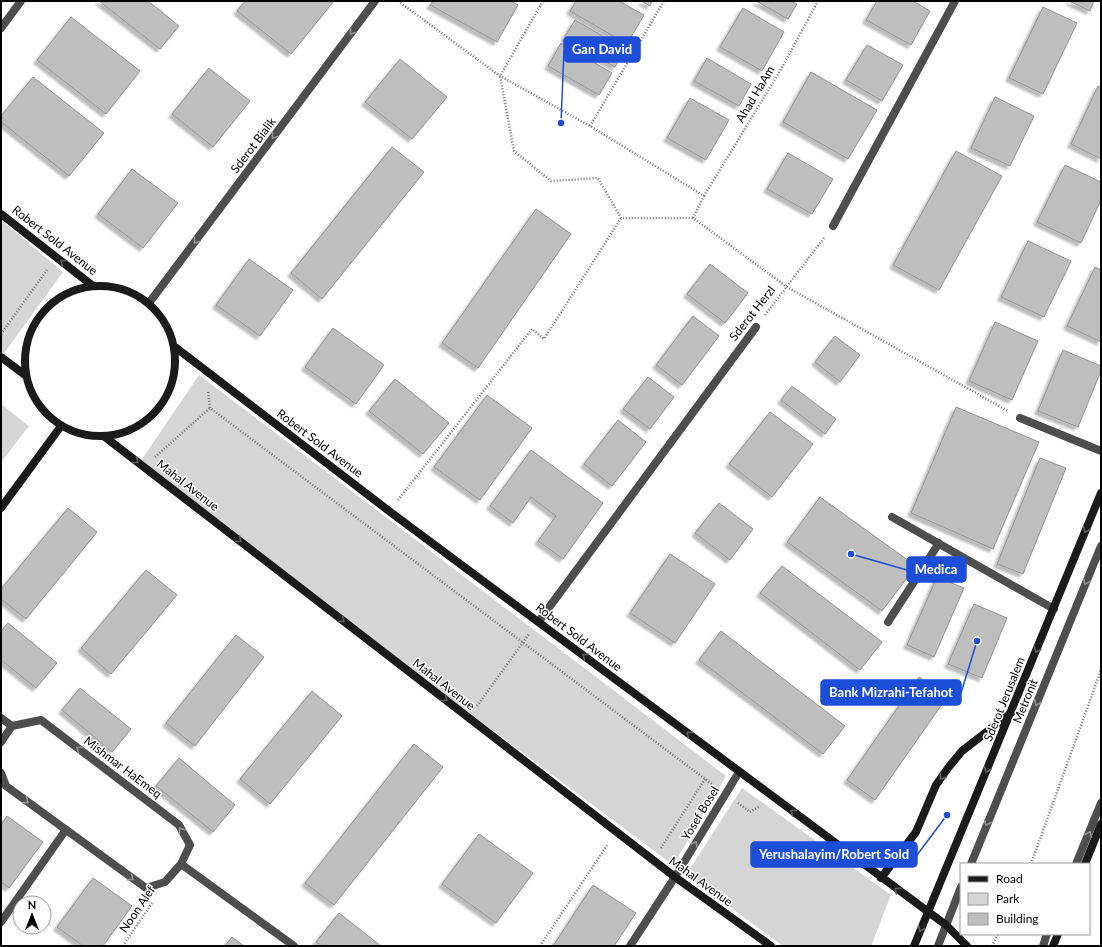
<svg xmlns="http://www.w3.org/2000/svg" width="1102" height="947" font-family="Lato,sans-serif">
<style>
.green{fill:#d5d5d5}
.building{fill:#bebebe;stroke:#929292;filter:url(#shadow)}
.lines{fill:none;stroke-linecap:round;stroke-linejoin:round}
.path{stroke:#707070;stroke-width:2.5;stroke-dasharray:1 2;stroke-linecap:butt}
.lane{stroke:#4e4e4e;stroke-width:8}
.street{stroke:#4e4e4e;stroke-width:8}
.secondary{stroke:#1b1b1b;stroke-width:8}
.oneway{stroke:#959595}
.oneway2{stroke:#5f5f5f}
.labels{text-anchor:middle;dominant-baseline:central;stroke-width:3;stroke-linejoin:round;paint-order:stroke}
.street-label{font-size:12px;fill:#000;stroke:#fff}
.leader{fill:none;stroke:#1d4ed8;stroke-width:1.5}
.callout-dot{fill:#1d4ed8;stroke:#fff;stroke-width:1.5}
.callout{fill:#1d4ed8;stroke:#1d4ed8;stroke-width:1.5}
.callout-label{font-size:13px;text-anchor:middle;font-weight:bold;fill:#fff}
</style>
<defs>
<filter id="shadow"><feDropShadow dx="-3.5" dy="3.5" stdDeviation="1" flood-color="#0004"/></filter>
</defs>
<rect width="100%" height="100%" fill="#fff"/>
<path class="green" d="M1,220L63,272L2,356H1Z
M199,375L726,776L673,865L138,465Z
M1,404L29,426L1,462Z
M742,788L891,895L871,946H783L686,875Z"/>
<path class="building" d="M99,1H148L179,26L160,49Z
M245,1H334L291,54L237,11Z
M433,1H511L518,5L497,42L430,5Z
M576,1H619L644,15L627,44L570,11Z
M641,1H652L650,6Z
M756,1H791L797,4L788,19Z
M877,1H913L930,11L911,45L866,20Z
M1069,1H1094L1090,11Z
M1043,7L1077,23L1043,94L1009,78Z
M743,8L784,32L762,71L720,47Z
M71,17L140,71L106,114L37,60Z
M575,20L625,49L615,67L564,38Z
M561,43L612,73L599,95L548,66Z
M867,45L903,65L882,101L846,80Z
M707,58L751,84L739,106L694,81Z
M400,59L447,97L412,139L365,102Z
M209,68L250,101L213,147L172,114Z
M811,72L877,110L848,159L783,122Z
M33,77L104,133L69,176L1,122V116Z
M1098,86L1101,88V159L1071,144Z
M995,97L1034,116L1010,166L971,148Z
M690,98L729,120L706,160L667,138Z
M392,147L424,172L322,299L291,273Z
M956,151L1002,176L939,290L893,265Z
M788,153L833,179L812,214L767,189Z
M1065,165L1101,182V200L1081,243L1037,222Z
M132,169L178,203L143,248L98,214Z
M536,209L571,234L478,368L442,343Z
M1028,241L1071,261L1044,317L1001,297Z
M249,259L293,290L260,336L216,305Z
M710,264L748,293L725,323L687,294Z
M1095,267L1101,270V342L1067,326Z
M693,316L719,336L682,385L656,365Z
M995,322L1038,341L1012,400L969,381Z
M333,328L384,365L356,404L305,367Z
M835,336L860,355L840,382L815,362Z
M1063,350L1101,366V371L1078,427L1038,411Z
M648,377L674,397L650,429L623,409Z
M395,379L449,423L423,454L369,411Z
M792,386L836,419L825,434L781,400Z
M487,395L532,428L480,500L434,467Z
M956,407L1039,442L993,549L911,513Z
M770,412L813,444L772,497L729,464Z
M618,420L646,442L612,486L584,464Z
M531,450L603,503L563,559L538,541L556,516L531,497L513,523L490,506Z
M1040,458L1066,468L1023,574L997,564Z
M820,497L916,566L882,611L787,542Z
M719,503L753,529L730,560L695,533Z
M68,508L97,532L26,619L1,599V589Z
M670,554L715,584L675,643L630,613Z
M782,566L882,642L860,670L760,593Z
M146,570L177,595L111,674L81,648Z
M937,577L964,588L934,657L907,645Z
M974,604L1007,618L982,678L948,664Z
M8,623L57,663L36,688L1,660V631Z
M721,631L845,726L823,754L699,660Z
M236,635L264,657L195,746L166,723Z
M919,677L947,697L875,800L847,780Z
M80,688L131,729L112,752L62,710Z
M312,691L342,716L270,804L240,779Z
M414,744L443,767L334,905L305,883Z
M179,758L235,805L213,832L156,786Z
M7,816L43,842L9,888L1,882V825Z
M479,834L533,873L496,923L442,884Z
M93,878L132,906L103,946H83L57,927Z
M593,885L636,913L614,946H553Z
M339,913L381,946H322L316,942Z
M232,937L244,946H225Z"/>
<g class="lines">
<path class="path" d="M398,1L500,76L590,126L704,196L693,218L787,287L1008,411
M543,1L500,76L514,151L551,181L598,178L621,218
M590,126L664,1
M704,196L780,71L818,1
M765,315L824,238
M1,334L47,270
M208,392L210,408L713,785
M155,457L210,408
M398,500L532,329L544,339L621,218H693
M477,706L529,634
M738,803L750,812L760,806
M661,848L705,779
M1031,864L1101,670
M123,946L152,903
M540,946L608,844
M992,946L998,934"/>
<path class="lane" d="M1020,418L1101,451
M892,517L1054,609
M888,622L939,543
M971,864L1101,546
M1076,864L1101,803
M1,922L65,831
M938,946L961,887
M1043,946L1047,934"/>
<path class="street" d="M1,28L21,1
M833,226L955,1
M149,303L375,1
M539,621L756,327
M1,718L12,726
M1,742L12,726L41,720L179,825L190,845L181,864L165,882L146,888L6,786L1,773
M181,864L294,946
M630,946L675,877L739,772"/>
<path class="secondary" d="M1,214L93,286
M25 361a75 75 0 1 1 150 0a75 75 0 1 1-150 0Z
M175,347L389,511L946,925L967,946
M1,357L25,375
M105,437L675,877L771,946
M1,508L61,426
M1085,864L1101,824
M881,878L916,832L936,785L948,768L962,751L1011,713
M914,946L1101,493
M1053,946L1058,934"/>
</g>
<defs><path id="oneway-chevron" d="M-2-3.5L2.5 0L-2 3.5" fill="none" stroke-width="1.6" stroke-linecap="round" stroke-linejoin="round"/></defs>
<g class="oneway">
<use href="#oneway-chevron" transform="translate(352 32) rotate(127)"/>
<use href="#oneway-chevron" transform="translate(274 136) rotate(127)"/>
<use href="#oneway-chevron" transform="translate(196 241) rotate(127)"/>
<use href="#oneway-chevron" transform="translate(1086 582) rotate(112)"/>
<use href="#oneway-chevron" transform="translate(1037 703) rotate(112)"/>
<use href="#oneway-chevron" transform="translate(79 749) rotate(-143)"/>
<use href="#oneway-chevron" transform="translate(26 801) rotate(37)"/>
<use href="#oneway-chevron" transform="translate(987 823) rotate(112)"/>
<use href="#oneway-chevron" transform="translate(181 830) rotate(-123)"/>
<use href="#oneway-chevron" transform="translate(1089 834) rotate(-68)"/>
<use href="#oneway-chevron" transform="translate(695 844) rotate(-59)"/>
<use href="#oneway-chevron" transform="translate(131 878) rotate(36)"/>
</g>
<g class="oneway2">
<use href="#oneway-chevron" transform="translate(63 262) rotate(-142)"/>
<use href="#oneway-chevron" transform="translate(136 461) rotate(38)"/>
<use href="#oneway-chevron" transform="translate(1086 530) rotate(112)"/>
<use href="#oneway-chevron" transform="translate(239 540) rotate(38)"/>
<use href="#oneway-chevron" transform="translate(342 620) rotate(38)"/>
<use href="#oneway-chevron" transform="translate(1037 650) rotate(112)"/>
<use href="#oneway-chevron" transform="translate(585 656) rotate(-143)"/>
<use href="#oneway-chevron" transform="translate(445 699) rotate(38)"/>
<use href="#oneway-chevron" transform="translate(689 734) rotate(-143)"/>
<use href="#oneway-chevron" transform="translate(987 770) rotate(112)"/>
<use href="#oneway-chevron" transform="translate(942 777) rotate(125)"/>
<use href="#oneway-chevron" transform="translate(793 812) rotate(-144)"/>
<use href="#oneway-chevron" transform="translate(897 890) rotate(-143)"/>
<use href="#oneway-chevron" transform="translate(921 929) rotate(113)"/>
</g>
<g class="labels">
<g class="street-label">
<text transform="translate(755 94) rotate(-59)">Ahad HaAm</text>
<text transform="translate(253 145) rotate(-53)">Sderot Bialik</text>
<text transform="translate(55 240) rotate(38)">Robert Sold Avenue</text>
<text transform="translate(752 313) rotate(-52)">Sderot Herzl</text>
<text transform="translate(320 443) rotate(37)">Robert Sold Avenue</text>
<text transform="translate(188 485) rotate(38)">Mahal Avenue</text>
<text transform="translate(579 637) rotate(37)">Robert Sold Avenue</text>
<text transform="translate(444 684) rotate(38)">Mahal Avenue</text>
<text transform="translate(1004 699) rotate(-68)">Sderot Jerusalem</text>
<text transform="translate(1025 701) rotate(-68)">Metronit</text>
<text transform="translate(123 767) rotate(37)">Mishmar HaEmeq</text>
<text transform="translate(700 813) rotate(-59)">Yosef Bosel</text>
<text transform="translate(701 881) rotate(36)">Mahal Avenue</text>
<text transform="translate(137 909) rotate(-56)">Noon Alef</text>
</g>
</g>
<path class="leader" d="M561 123L564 50M851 554L907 570M977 641L961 693M947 815L917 855"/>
<g class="callout-dot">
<circle cx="561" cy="123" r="4"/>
<circle cx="851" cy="554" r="4"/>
<circle cx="977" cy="641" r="4"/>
<circle cx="947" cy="815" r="4"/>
</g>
<g class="callout">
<rect x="564" y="37" width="76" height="25" rx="4"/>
<rect x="907" y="557" width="59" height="25" rx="4"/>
<rect x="821" y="680" width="140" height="25" rx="4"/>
<rect x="751" y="842" width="166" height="25" rx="4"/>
</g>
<g class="callout-label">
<text x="602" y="54">Gan David</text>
<text x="936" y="574">Medica</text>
<text x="891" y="697">Bank Mizrahi-Tefahot</text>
<text x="834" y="859">Yerushalayim/Robert Sold</text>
</g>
<rect width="1102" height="947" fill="none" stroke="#000000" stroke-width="4"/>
<rect x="960" y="863" width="130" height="72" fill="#ffffff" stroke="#999999"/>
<rect x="968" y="876" width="20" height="6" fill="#1b1b1b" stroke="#999999"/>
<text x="996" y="883" font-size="12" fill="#000000">Road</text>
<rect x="968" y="893" width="20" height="12" fill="#d5d5d5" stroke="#999999"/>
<text x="996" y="903" font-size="12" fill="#000000">Park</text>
<rect x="968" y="913" width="20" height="12" fill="#bebebe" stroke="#999999"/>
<text x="996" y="923" font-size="12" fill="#000000">Building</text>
<g transform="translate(32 915)"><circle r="19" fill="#ffffff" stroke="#999999"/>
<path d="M0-3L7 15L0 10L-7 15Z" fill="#000000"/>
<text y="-6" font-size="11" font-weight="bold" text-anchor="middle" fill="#000000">N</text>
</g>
</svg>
